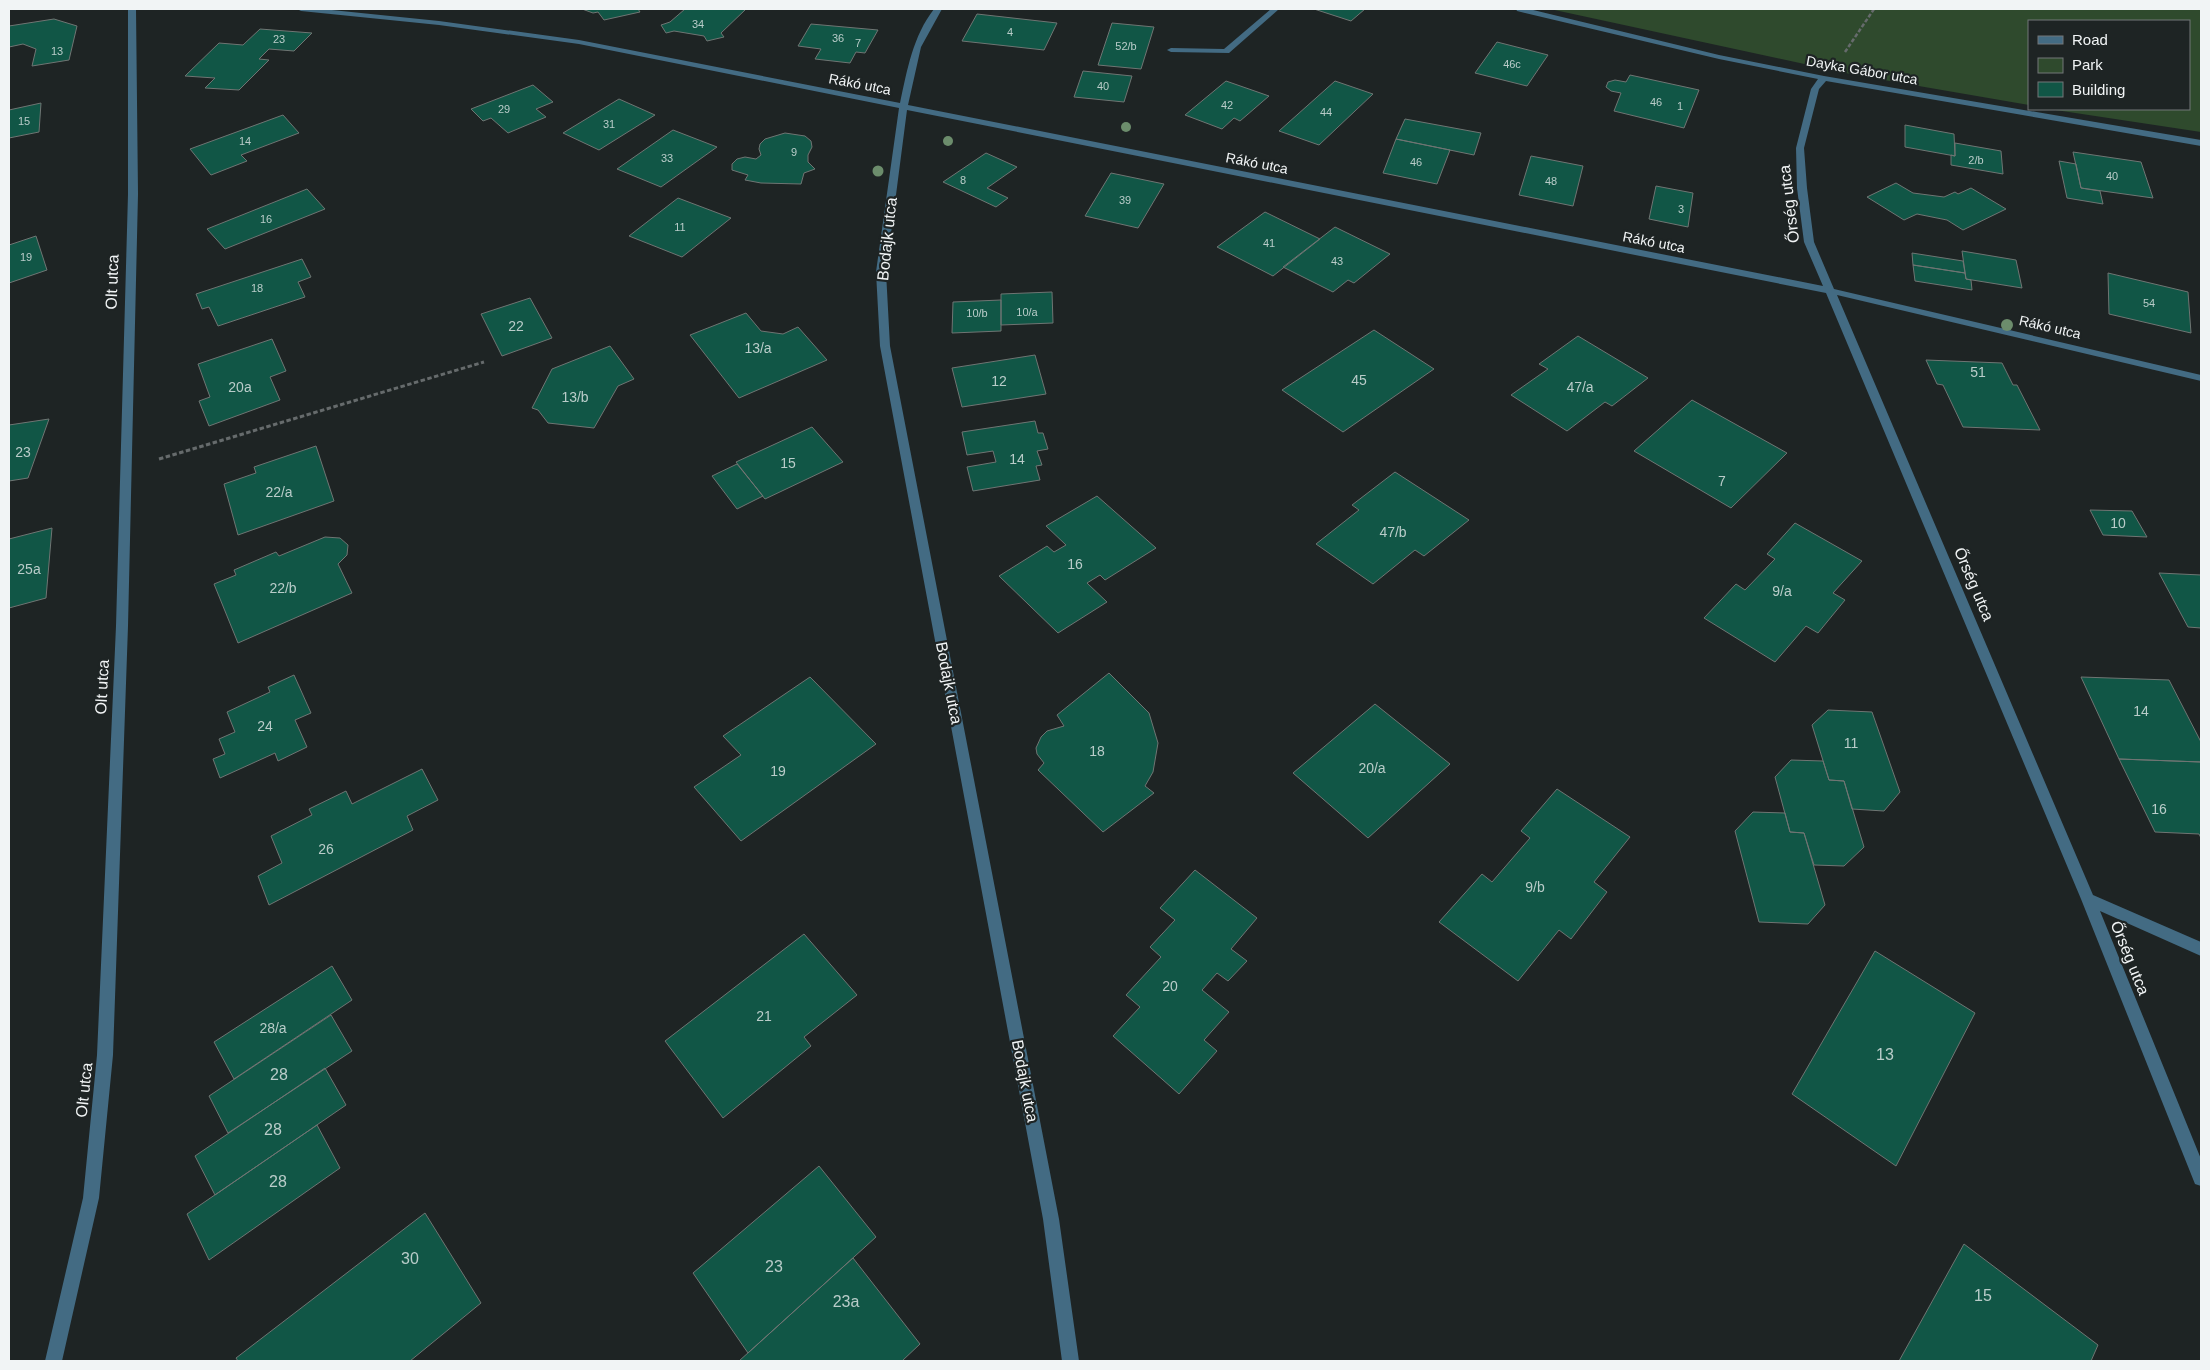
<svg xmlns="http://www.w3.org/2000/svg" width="2210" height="1370" font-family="Arial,sans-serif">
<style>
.green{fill:#2f4a2d}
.building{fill:#115646;stroke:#6f7573}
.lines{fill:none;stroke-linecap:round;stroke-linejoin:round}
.path-far1{stroke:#666b6c;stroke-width:2.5;stroke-dasharray:4 2;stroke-linecap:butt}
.path{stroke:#666b6c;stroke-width:3;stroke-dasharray:4.5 2.5;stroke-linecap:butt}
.service{fill:#436b83;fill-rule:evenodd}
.minor{fill:#436b83;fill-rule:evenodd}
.tree{fill:#6c8d6c}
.labels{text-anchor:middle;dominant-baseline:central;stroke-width:4.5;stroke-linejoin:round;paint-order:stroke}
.far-number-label{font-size:11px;fill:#b9ccc9}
.far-street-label{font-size:14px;fill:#f1f4f5;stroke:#1e2424}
.number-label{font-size:14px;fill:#b9ccc9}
.street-label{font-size:16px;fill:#f1f4f5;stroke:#1e2424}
.near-number-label{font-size:16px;fill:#b9ccc9}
</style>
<rect width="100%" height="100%" fill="#1e2424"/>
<path class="green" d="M1550,9H2201V132L2049,109H2189V21H2029V105L1855,75Z"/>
<path class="building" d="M582,9H638L640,12L604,20L598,12L593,13Z
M685,9H746L721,33L724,37L707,41L704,36L674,31L666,33L661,25L670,22Z
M1314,9H1365L1351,21Z
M977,14L1057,23L1044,50L962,41Z
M54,19L77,26L69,60L32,66L36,49L23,44L9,47V26Z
M1112,23L1154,27L1141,69L1098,65Z
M811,24L878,30L865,53L856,52L850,63L815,59L821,49L798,46Z
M260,29L312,33L294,51L269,49L259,59L269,60L239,90L205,88L215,78L185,76L219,43L243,45Z
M1497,42L1548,55L1527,86L1475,73Z
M1083,71L1132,76L1124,102L1074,97Z
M1630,75L1699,90L1684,128L1614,111L1621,93L1611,91L1606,87L1608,82L1615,80L1626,82Z
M1226,81L1269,96L1240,121L1234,118L1222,129L1185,115Z
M1335,81L1373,94L1319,145L1279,131Z
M533,85L553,102L536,109L546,117L508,133L491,118L483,121L471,109Z
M619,99L655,115L599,150L563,133Z
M41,103L39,132L9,138V110Z
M283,115L299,133L241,155L247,161L211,175L190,149Z
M1405,119L1481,133L1474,155L1396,139Z
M1905,125L1954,134L1955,156L1905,147Z
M673,130L717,147L661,187L617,169Z
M785,133L805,136L811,141L812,147L808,155V162L815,169L804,173L801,184L761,183L745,180L748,175L732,170V164L737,159L745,157L756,159L761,155L759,149L760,144L765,139Z
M1396,139L1450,150L1437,184L1383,173Z
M1955,143L2001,151L2003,174L1951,165V155L1955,156Z
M2073,152L2141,162L2153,198L2081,188Z
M986,153L1017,167L987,188L1008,198L996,207L943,182Z
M1531,156L1583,166L1573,206L1519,195Z
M2059,161L2076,164L2081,188L2100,191L2103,204L2067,198Z
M1111,173L1164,184L1138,228L1085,216Z
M1896,183L1913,193L1944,197L1955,192L1958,194L1971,188L2006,209L1963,230L1947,220L1917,214L1904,220L1867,197Z
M1656,186L1693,193L1688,227L1649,219Z
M307,189L325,209L225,249L207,229Z
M678,198L731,218L682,257L629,236Z
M1265,212L1320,239L1273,276L1217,247Z
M1335,227L1390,254L1354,283L1348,280L1333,292L1283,267Z
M36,236L47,270L9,283V245Z
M1962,251L2016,260L2022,288L1966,279Z
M1912,253L1963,261L1965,273L1913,265Z
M302,259L311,277L298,282L305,297L218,326L209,307L202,309L196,294Z
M1913,265L1965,273L1966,279L1971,280L1972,290L1915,281Z
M2108,273L2188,292L2191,333L2109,314Z
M1052,292L1053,323L1001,325V294Z
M530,298L552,338L502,356L481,314Z
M1001,300V331L952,333L953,302Z
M746,313L761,331L783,334L798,327L827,360L739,398L690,335Z
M1374,330L1434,369L1343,432L1282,390Z
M1578,336L1648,378L1612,406L1605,402L1567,431L1511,395L1548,369L1539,364Z
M272,339L286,371L270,377L280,400L209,426L199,401L210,397L198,364Z
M610,346L634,379L618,386L594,428L548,423L538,410L532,408L552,369Z
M1035,355L1046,394L962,407L952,368Z
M1926,360L2002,363L2013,385H2017L2040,430L1963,427L1943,385L1937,384Z
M1692,400L1787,453L1731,508L1634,451Z
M49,419L28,478L9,481V425Z
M1035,421L1038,433H1043L1048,449L1037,451L1042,465L1036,466L1040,480L973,491L967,467L996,462L993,451L967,455L962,432Z
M812,427L843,462L765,499L736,462Z
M316,446L334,501L238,535L224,484L256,473L254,467Z
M737,464L763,496L737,509L712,476Z
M1395,472L1469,520L1424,556L1415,550L1373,584L1316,544L1359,510L1352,505Z
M1097,496L1156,548L1105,580L1100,575L1087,583L1107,602L1058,633L999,576L1047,546L1054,552L1066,545L1046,526Z
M2090,510L2132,511L2147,537L2103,535Z
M1795,523L1862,561L1833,593L1845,600L1818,633L1806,626L1775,662L1704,618L1736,584L1745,590L1775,559L1767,554Z
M52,528L46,598L9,608V539Z
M325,537L340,538L348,545L347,555L338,564L352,593L238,643L214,584L236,575L234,570L276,552L279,556Z
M2159,573L2201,575V628L2188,627Z
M1109,673L1149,713L1158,743L1153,772L1145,786L1154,793L1103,832L1038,770L1044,763L1037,754L1036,748L1041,737L1047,731L1064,726L1057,715Z
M294,675L311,713L295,720L307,747L278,761L275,753L220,778L213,759L225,754L219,739L235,732L227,712L270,692L268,687Z
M810,677L876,744L741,841L694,787L741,755L723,736Z
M2081,677L2169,680L2201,742V762L2119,759Z
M1375,704L1450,764L1368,838L1293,773Z
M1828,710L1872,712L1900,792L1884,811L1852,809L1844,781L1829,780L1812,725Z
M2119,759L2201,762V838L2199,834L2155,832Z
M1791,760L1823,761L1829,780L1844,781L1864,847L1844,866L1814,865L1804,833L1790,832L1775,777Z
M422,769L438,800L407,816L413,830L269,905L258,876L282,863L271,836L312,815L309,809L346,791L352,804Z
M1557,789L1630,837L1594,882L1607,892L1571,939L1559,930L1518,981L1439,922L1482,874L1492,882L1530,838L1521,831Z
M1753,812L1785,813L1790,832L1804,833L1825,905L1808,924L1759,922L1735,831Z
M1195,870L1257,918L1231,949L1247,961L1228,981L1217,973L1202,990L1229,1012L1204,1040L1217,1051L1179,1094L1113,1036L1140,1007L1126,995L1161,957L1150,947L1175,920L1160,908Z
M804,934L857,995L804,1037L811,1046L723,1118L665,1041Z
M1875,951L1975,1013L1896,1166L1792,1094Z
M332,966L352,1000L234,1079L214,1042Z
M331,1015L352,1051L228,1133L209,1096Z
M325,1068L346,1105L215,1195L195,1156Z
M317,1125L340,1168L209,1260L187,1214Z
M819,1166L876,1237L748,1353L693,1273Z
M425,1213L481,1303L410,1361H238L236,1358Z
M1964,1244L2098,1345L2091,1361H1899Z
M853,1258L920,1344L902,1361H739Z"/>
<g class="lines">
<path class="path-far1" d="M1845,52L1874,9"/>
<path class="path" d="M159,459L484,362"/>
<path class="service" d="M1271,9H1279L1229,53L1171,52L1167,50L1171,48L1224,49Z"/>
<path class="minor" d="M128,9H136L138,194L128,626L113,1055L99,1198L62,1361H45L83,1198L97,1055L116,626L128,194Z
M297,9H322L439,21L579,40L900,103C907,70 913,36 934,9H942L921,47L908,105L1823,286L1804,242L1797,188L1796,148L1811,89L1818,79L1719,59L1517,11L1516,9H1529L1719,55L1824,76L2201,140V146L1826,81L1819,89L1804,148L1807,188L1814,242L1834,289L2201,375V381L1837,295L2093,895L2201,942V956L2100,911L2201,1159V1186L2195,1184L2081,899L1826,293L907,110L886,272L890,346L1059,1219L1079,1361H1062L1043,1219L880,346L876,272L899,108L579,44L439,25L301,11Z"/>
</g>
<g class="tree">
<circle cx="1126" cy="127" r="5"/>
<circle cx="948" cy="141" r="5"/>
<circle cx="878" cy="171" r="5.5"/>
<circle cx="2007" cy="325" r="6"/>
</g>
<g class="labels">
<g class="far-number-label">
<text x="698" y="24">34</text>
<text x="1010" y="32">4</text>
<text x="838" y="38">36</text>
<text x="279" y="39">23</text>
<text x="858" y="43">7</text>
<text x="1126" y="46">52/b</text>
<text x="57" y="51">13</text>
<text x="1512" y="64">46c</text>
<text x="1103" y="86">40</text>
<text x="1656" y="102">46</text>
<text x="1227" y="105">42</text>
<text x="1680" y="106">1</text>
<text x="504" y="109">29</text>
<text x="1326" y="112">44</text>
<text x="24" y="121">15</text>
<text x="609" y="124">31</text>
<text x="245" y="141">14</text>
<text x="794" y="152">9</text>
<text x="667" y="158">33</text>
<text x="1976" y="160">2/b</text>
<text x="1416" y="162">46</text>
<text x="2112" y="176">40</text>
<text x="963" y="180">8</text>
<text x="1551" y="181">48</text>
<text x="1125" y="200">39</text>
<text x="1681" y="209">3</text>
<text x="266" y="219">16</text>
<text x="680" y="227">11</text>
<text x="1269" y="243">41</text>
<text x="26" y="257">19</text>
<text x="1337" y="261">43</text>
<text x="257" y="288">18</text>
<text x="2149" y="303">54</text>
<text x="1027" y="312">10/a</text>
<text x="977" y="313">10/b</text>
</g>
<g class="far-street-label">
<text transform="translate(1862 70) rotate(10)">Dayka Gábor utca</text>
<text transform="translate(860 84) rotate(11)">Rákó utca</text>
<text transform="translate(1257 163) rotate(11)">Rákó utca</text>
<text transform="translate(1654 242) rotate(11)">Rákó utca</text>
<text transform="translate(2050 327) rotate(13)">Rákó utca</text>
</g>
<g class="number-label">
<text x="516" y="326">22</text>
<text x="758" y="348">13/a</text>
<text x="1978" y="372">51</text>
<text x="1359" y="380">45</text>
<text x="999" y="381">12</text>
<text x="240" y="387">20a</text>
<text x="1580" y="387">47/a</text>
<text x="575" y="397">13/b</text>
<text x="23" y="452">23</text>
<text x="1017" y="459">14</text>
<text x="788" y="463">15</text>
<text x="1722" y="481">7</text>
<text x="279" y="492">22/a</text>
<text x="2118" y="523">10</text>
<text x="1393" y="532">47/b</text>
<text x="1075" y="564">16</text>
<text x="29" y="569">25a</text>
<text x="283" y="588">22/b</text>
<text x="1782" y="591">9/a</text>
<text x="2141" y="711">14</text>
<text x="265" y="726">24</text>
<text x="1851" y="743">11</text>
<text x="1097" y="751">18</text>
<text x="1372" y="768">20/a</text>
<text x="778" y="771">19</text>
<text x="2159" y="809">16</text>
<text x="326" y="849">26</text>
<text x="1535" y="887">9/b</text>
<text x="1170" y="986">20</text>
<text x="764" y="1016">21</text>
<text x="273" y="1028">28/a</text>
</g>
<g class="street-label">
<text transform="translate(1789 204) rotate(-97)">Őrség utca</text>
<text transform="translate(887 239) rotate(-84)">Bodajk utca</text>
<text transform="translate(112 282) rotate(-88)">Olt utca</text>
<text transform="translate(1974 584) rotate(67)">Őrség utca</text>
<text transform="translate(949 683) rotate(79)">Bodajk utca</text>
<text transform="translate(102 687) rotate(-87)">Olt utca</text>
<text transform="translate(2130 958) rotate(68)">Őrség utca</text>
<text transform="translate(1025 1081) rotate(79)">Bodajk utca</text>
<text transform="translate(84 1090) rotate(-84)">Olt utca</text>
</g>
<g class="near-number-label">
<text x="1885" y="1054">13</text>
<text x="279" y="1074">28</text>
<text x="273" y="1129">28</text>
<text x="278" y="1181">28</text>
<text x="410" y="1258">30</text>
<text x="774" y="1266">23</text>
<text x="1983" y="1295">15</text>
<text x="846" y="1301">23a</text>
</g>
</g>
<rect width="2210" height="1370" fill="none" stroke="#f1f4f5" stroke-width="20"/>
<rect x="2028" y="20" width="162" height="90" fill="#1e2424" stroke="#727778"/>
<rect x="2038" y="36" width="25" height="8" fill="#436b83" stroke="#727778"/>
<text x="2072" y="45" font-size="15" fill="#f1f4f5">Road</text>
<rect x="2038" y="58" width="25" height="15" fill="#2f4a2d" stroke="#727778"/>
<text x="2072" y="70" font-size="15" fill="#f1f4f5">Park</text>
<rect x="2038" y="82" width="25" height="15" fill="#115646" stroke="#727778"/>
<text x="2072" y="95" font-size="15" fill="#f1f4f5">Building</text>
</svg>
